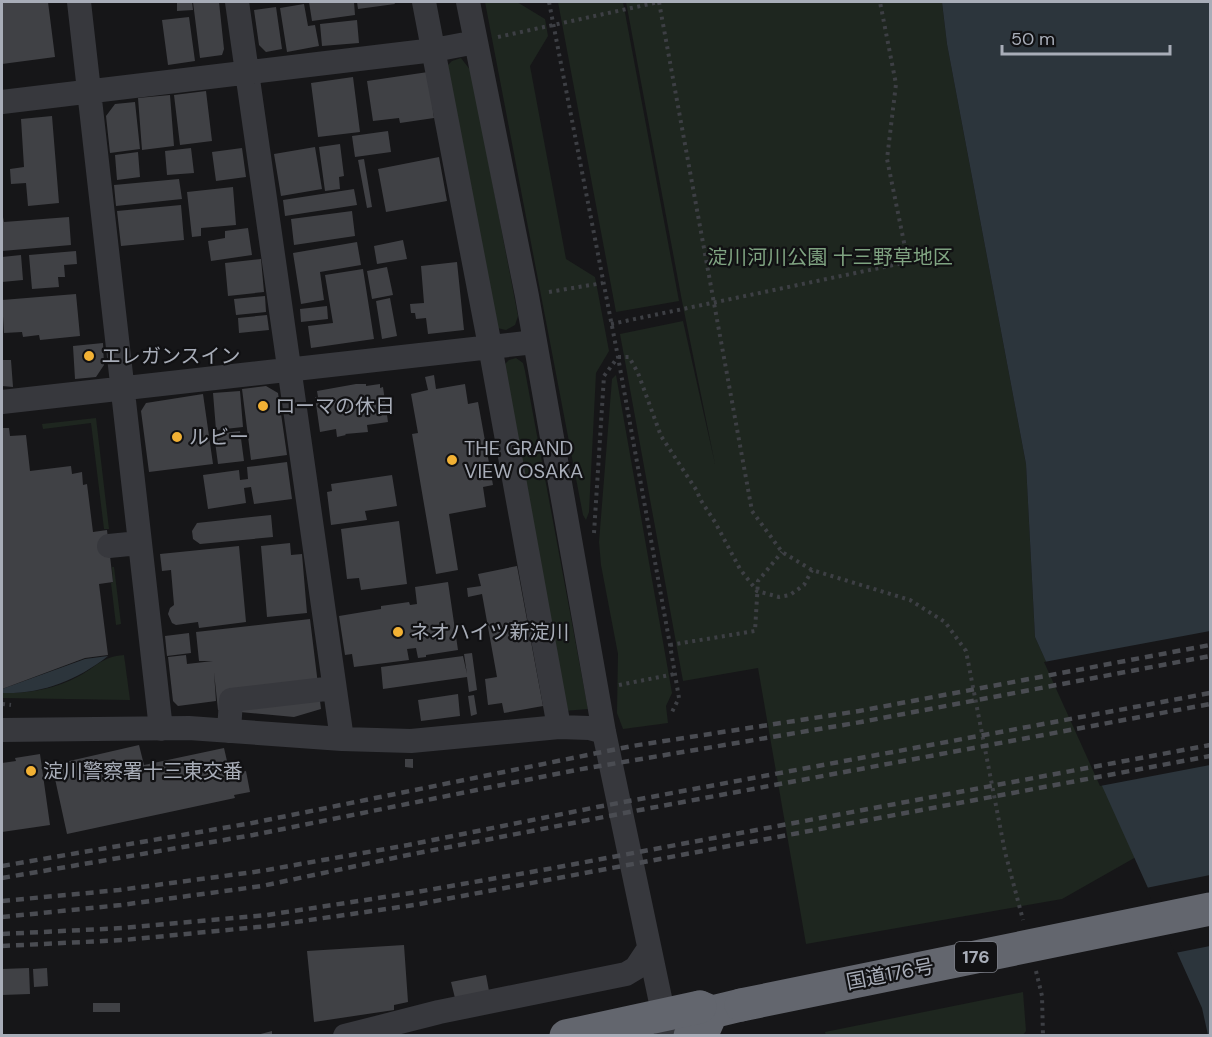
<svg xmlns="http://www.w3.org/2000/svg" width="1212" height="1037" font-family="'DM Sans','Noto Sans JP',sans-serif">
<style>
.green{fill:#1e261f}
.water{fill:#2c353c}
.pier{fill:#161618}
.building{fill:#404145}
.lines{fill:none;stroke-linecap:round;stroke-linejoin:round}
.path{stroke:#3d3f44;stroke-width:4;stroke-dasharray:3 4.5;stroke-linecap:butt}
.minor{stroke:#37383d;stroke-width:24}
.highway{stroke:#63666e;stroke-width:33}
.rail{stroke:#4a4c52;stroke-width:4.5;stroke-dasharray:8 6;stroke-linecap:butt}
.highway-bridge{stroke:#63666e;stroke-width:33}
.poi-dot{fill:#f2b134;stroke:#111113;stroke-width:2}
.labels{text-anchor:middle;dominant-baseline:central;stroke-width:4.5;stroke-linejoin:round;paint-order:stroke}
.shield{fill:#111113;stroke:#7b7e86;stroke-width:1.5}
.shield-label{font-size:18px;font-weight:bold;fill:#a8adb8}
.park-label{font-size:20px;fill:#7fa381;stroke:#111113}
.poi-label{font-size:20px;fill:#a8adb8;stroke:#111113;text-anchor:start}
.street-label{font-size:20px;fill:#a8adb8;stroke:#111113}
</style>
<rect width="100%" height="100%" fill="#161618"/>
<path class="green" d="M485,2H517L545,19L548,36L530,66L566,259L595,277L609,351L596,373L589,512L586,520L583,515Z
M558,2H623L679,301L616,312Z
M626,2H942L947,44L1026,464L1035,637L1136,857L1062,899L806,944L758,668L683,681L620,334L683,321L715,464L682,301Z
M461,58L471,71L518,316L515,325L506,330L497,328L447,66L452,61Z
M516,358L523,363L525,371L588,709L564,711L504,365L509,360Z
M616,375L672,693L666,706L668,723L623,729L617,713L618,654L601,565L599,542L612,379Z
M96,418L109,529H104L91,423L43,429L42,424Z
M112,567H114L121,624L116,625L111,583L113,582Z
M124,655L130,700L2,698V693C28,694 55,689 79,676C98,666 101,657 124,655Z
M1023,992L1026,1031L1023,1035L826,1036L825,1032Z"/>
<path class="water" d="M942,2H1210V1035H1208L1202,1008L1035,637L1026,464L947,44Z
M108,656C76,681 42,694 2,693V689L85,659Z"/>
<path class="pier" d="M1210,631V765L1100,786L1044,662Z
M1210,875V946L1175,953L1146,888Z"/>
<path class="building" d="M2,2H48L55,57L2,64Z
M177,2H192L193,10L177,11Z
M193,2H219L224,49L222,55L200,58Z
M309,2H354L355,15L312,21Z
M357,2H394L395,4L358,9Z
M304,4L308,26L315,25L319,46L287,52L280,8Z
M276,7L282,49L266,52L259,45L254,10Z
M189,17L195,61L168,65L162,20Z
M357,20L359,43L322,46L320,24Z
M428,72L434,118L400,123L399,118L373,121L367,81Z
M353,77L360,132L318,137L311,83Z
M206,91L212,141L180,145L174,95Z
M170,95L174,146L142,150L138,98Z
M135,102L140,149L110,153L106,116L115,104Z
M52,116L59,203L28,206L26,183L11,184L10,169L24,167L21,119Z
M388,131L391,152L355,157L352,136Z
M340,144L344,176L339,177L340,189L325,191L319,147Z
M315,147L322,189L281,196L274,154Z
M191,148L194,173L167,175L165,151Z
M242,148L246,177L216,181L212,152Z
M138,152L140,177L117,180L115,155Z
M439,157L447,201L386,212L378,169Z
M364,159L372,207L367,208L358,160Z
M179,179L182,199L116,206L114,185Z
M233,187L236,225L201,228V236L192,237L187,192Z
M354,189L357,205L285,216L283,200Z
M181,205L184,240L121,246L117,211Z
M352,211L355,236L294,245L291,219Z
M2,217H3L4,222L69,217L71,245L2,251Z
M248,228L252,255L211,261L208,241L225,238V231Z
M403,240L407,259L377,264L374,246Z
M357,242L361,265L320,272L324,300L301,304L293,253Z
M76,251L77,264L64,265L65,277H58L59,287L32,289L29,255Z
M21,255L23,280L2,282V257Z
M261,259L264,292L228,296L225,263Z
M457,262L464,330L428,334L426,318L416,319L415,313H411L410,304L424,303L421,266Z
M387,267L393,295L372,299L367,271Z
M363,269L374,339L311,348L308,326L333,323L325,275Z
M76,294L80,336L40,340L39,335L23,337L22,332L4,333L2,300Z
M265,296L266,312L236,315L234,299Z
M390,298L397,336L382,339L376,301Z
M327,306L328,319L301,322L300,309Z
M267,315L269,330L239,333L238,318Z
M103,343L104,365L96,377L75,379L73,346Z
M2,360H11L13,387L2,386Z
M434,375L436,389L465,384L468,404L478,402L493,485L483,487L486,507L449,514L458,570L436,574L412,434L418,433L411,394L428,390L425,377Z
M356,384H366V386L380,384V388L383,387L388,422L367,425L368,432L345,434L346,435L337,437L336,429L320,432L315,397H318L317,391Z
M266,386L278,393L287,455L251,460L242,389Z
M240,391L243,427L216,430L213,393Z
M203,394L213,464L149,472L141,411L146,403Z
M2,428H9L10,436L26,435L30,471L71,466L72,474L82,472L83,485L87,484L93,532L107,530L113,582L99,584L108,655L85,658L2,689Z
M240,431L244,461L218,464L214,434Z
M287,462L292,499L254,504L251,487L244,488L246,503L208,509L203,475L239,470L240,480L248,479L247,467Z
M392,475L397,506L365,511L367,520L331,525L327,492L332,491L331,484Z
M271,515L273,537L200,544L193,539L192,531L197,523Z
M399,521L407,584L361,590L359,578L347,579L341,529Z
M290,543L291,555L302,554L307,613L267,617L261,546Z
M239,546L246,622L199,628L198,622L176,625L172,623L168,614L170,608L174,605L171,570L162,571L160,554Z
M517,566L543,706L504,713L502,703L488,705L485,679L497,677L482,594L468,597L467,588L481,586L478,574Z
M448,582L458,650L426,655V657L418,658L416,648L407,649L409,660L354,667L352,654L345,655L339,616L381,609V606L409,602L410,605L417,604L415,587Z
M310,619L321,709L294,717L218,710L214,672L216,701L178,706L173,701L168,657L186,655L187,664L213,661H199L196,632Z
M189,633L191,653L167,656L165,636Z
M472,653L477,690L469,692L467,677L383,689L381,667L463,656L467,674L464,654Z
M458,694L460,716L421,721L418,700Z
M474,695L477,714L471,716L468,696Z
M139,745L144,765L224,748L230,774L246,771L250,792L234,795L235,798L67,834L52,765Z
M40,754L50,825L2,832V763L16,761L15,758Z
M405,759H413V768L405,767Z
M404,945L408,1002L394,1005V1010L314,1022L307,951Z
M29,968L30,994L2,995V969Z
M47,968L48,986L34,987L33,969Z
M486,975L489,991L455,998L451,982Z
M93,1003H120V1012H93Z
M272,1031V1035H257Z"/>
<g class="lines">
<path class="path" d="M549,2L618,357L670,645L679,698L672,712
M659,2L752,511L782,552L812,570L910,600L945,622L966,651L1005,852L1023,920
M498,37L659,2
M549,292L603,283
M611,324L908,262L887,159L896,84L880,2
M618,357H629L638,373L661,436L697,491L700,499L715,522L740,569L757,591L779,597L790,595L804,585L812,570
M594,533L604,376L618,357
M670,645L755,631L758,581L782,552
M619,685L675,674
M2,704L11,705
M1036,971L1042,996L1043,1036"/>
<path class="minor" d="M79,2L161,729
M237,2L342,739
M424,2L490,346L559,727
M468,2L527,296L604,732L668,1036
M2,102L434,50L476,42
M2,402L535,342
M109,546L139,543
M2,730L189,728L342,739L411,741L559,727L589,728L604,732
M229,731L231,700L334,688
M345,1036L439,1012L626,974L636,968L648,950"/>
<path class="highway" d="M700,1007L712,1012L741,1005
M690,1036L703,1032L712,1012"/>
<path class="rail" d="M2,866L252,823L632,746L859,711L1210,645
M2,878L253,835L576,770L861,722L1210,656
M2,901L119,890L261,871L408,845L597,807L1210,693
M2,917L121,905L262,886L408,855L640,810L1210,704
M2,934L123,928L267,915L411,893L548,869L1210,745
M2,946L124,940L268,926L414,905L1210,756"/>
<path class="highway-bridge" d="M741,1005L1210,909
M566,1036L700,1007"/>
</g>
<g class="poi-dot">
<circle cx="89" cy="356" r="6"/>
<circle cx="263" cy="406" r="6"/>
<circle cx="177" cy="437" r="6"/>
<circle cx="452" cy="460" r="6"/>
<circle cx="398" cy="632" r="6"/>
<circle cx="31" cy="771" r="6"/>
</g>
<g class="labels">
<rect class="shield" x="955" y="942" width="42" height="30" rx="4.5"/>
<g class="shield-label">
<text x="976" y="957">176</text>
</g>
<g class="park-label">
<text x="830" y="257">淀川河川公園 十三野草地区</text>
</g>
<g class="poi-label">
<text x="101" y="356">エレガンスイン</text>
<text x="275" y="406">ローマの休日</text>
<text x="189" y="437">ルビー</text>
<text x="464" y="448">THE GRAND<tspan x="464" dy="23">VIEW OSAKA</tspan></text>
<text x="410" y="632">ネオハイツ新淀川</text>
<text x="43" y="771">淀川警察署十三東交番</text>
</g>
<g class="street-label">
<text transform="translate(890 974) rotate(-11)">国道176号</text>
</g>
</g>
<rect width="1212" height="1037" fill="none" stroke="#a8adb8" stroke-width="6"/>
<path d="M1002 45v9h168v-9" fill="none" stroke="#a8adb8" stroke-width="3"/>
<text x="1011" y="45" font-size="18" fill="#a8adb8" stroke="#111113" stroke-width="4.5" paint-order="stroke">50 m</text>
</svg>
